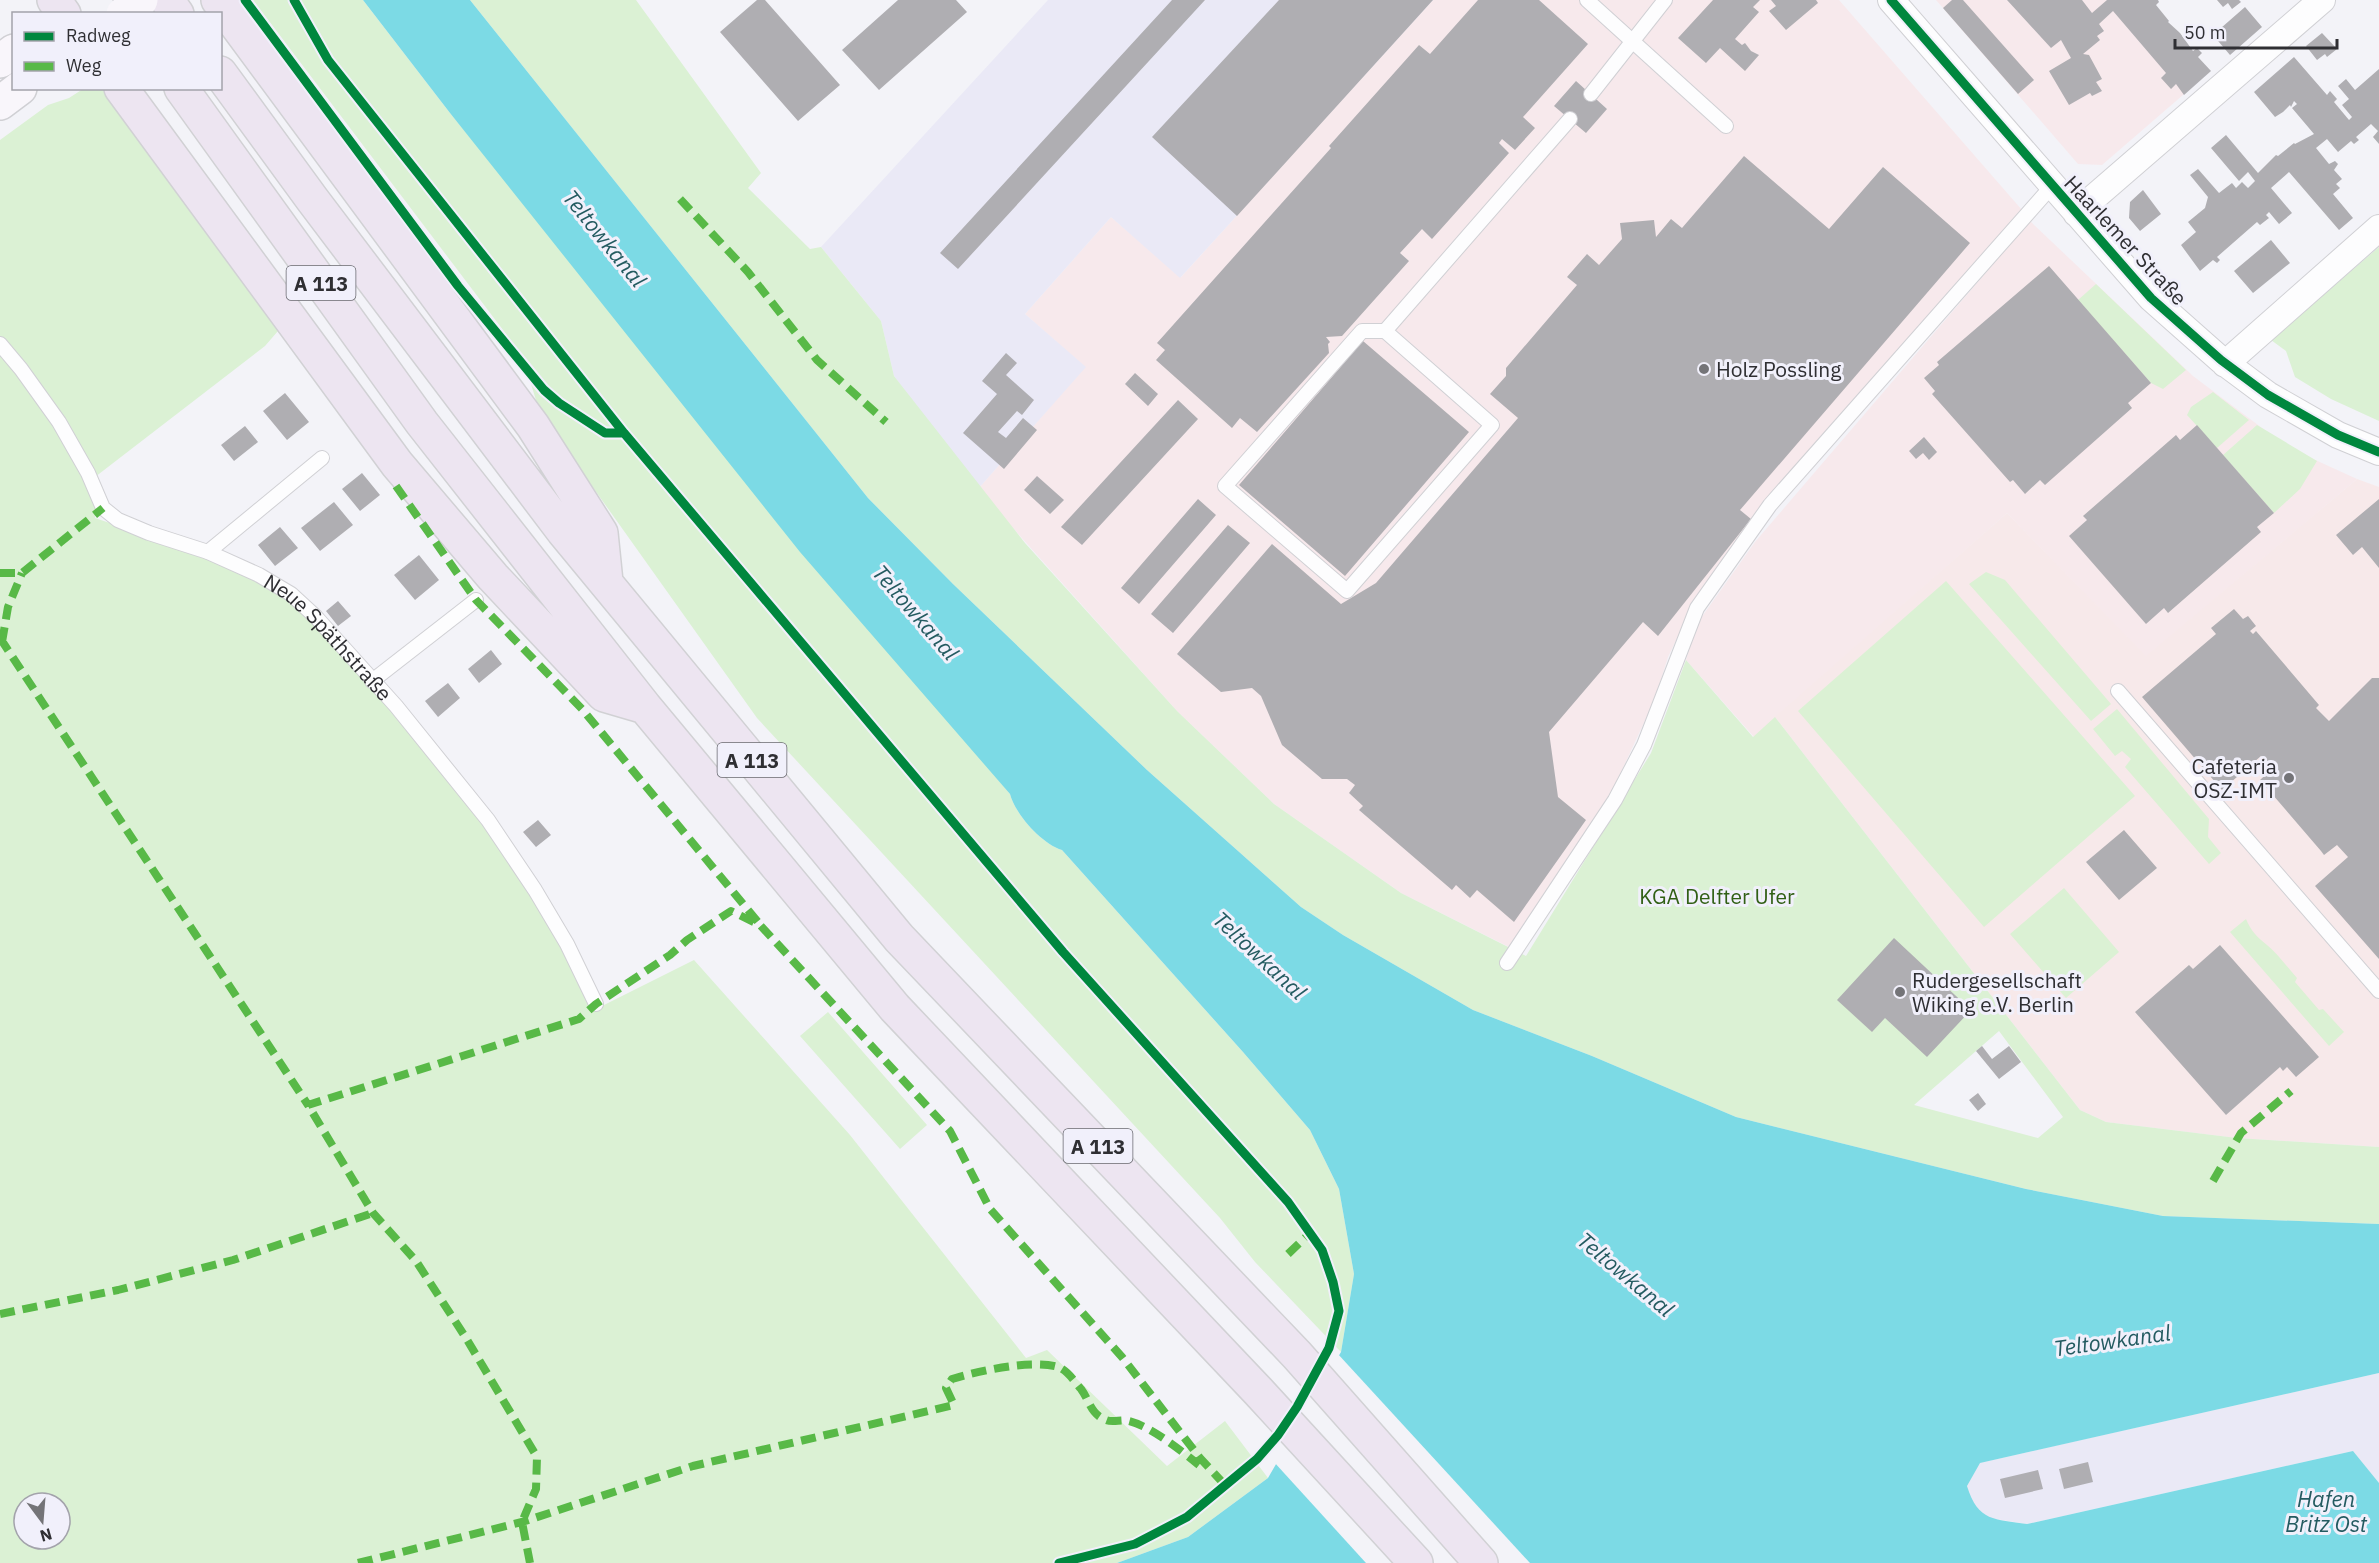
<svg xmlns="http://www.w3.org/2000/svg" width="2379" height="1563" font-family="'IBM Plex Sans',sans-serif">
<style>
.commercial{fill:#f7e9ec}
.built{fill:#eae9f6}
.education{fill:#f7e9ea}
.green{fill:#dbf1d4;fill-rule:evenodd}
.water{fill:#7cdae5}
.pier{fill:#f3f3f8}
.building{fill:#afaeb2}
.lines{fill:none;stroke-linecap:round;stroke-linejoin:round}
.lane-casing{stroke:#d0d0d4;stroke-width:16}
.street-casing{stroke:#d0d0d4;stroke-width:28}
.secondary-casing{stroke:#d0d0d4;stroke-width:36}
.highway-casing{stroke:#d1d1d4;stroke-width:36}
.lane{stroke:#fdfdfe;stroke-width:14}
.street{stroke:#fdfdfe;stroke-width:26}
.secondary{stroke:#f9f6fb;stroke-width:33}
.highway{stroke:#ede5f1;stroke-width:33}
.secondary-bridge-casing{stroke:#d0d0d4;stroke-width:36;stroke-linecap:butt}
.secondary-bridge{stroke:#f9f6fb;stroke-width:33}
.quiet{stroke:#58b947;stroke-width:8;stroke-dasharray:15 8;stroke-linecap:butt}
.cycleway-casing{stroke:#f1f0fb;stroke-width:13}
.cycleway{stroke:#00873e;stroke-width:9}
.poi-dot{fill:#747478;stroke:#f1f0fb;stroke-width:2}
.labels{text-anchor:middle;dominant-baseline:central;stroke-width:6;stroke-linejoin:round;paint-order:stroke}
.shield{fill:#f1f0fb;stroke:#69696f;stroke-width:1.5}
.shield-label{font-size:20px;font-weight:bold;fill:#2f2f33}
.street-label{font-size:21px;fill:#2f2f33;stroke:#f1f0fb}
.poi-label{font-size:21px;fill:#2f2f33;stroke:#f1f0fb;text-anchor:start}
.park-label{font-size:21px;fill:#316015;stroke:#f1f0fb}
.water-label{font-size:22px;font-style:italic;fill:#245b61;stroke:#f1f0fb}
</style>
<rect width="100%" height="100%" fill="#f3f3f8"/>
<path class="commercial" d="M1433,0H1839L2022,210L1693,605L1668,657L1655,699L1609,798L1509,947L1401,893L1274,804L1177,711L978,489L1085,367L1025,314L1111,217L1181,277Z
M1936,0H2107L2198,82L2102,165L2078,164Z
M2030,221L2193,376L2270,434L2311,458L2357,479L2146,657L2007,513L1754,737L1686,660L1696,625L1755,542Z"/>
<path class="built" d="M1048,0H1433L1180,278L1111,217L1025,314L1086,367L978,489L894,376L881,321L821,247Z
M2379,1373V1483L2353,1451L2027,1524L1989,1518L1972,1504L1967,1486L1979,1463Z"/>
<path class="education" d="M2357,479L2379,487V1147L2237,1138L2106,1122L2080,1110L1775,717L2007,513L2146,656Z"/>
<path class="green" d="M253,0H363L450,113L1010,794C1015,814 1042,844 1062,850L1243,1052L1310,1130L1339,1189L1354,1274L1341,1352L1255,1262L1220,1218L757,718L540,413L522,355Z
M470,0H636L761,173L748,188L810,249L821,247L881,321L894,376L1025,543L1177,711L1274,804L1401,893L1526,956L1651,753L1686,660L1753,737L1775,717L2080,1110L2106,1122L2237,1138L2379,1147V1224L2163,1216L2026,1189L1736,1117L1592,1056L1473,1010L1343,935L1301,907L1147,770L953,584L868,498ZM1999,1031L2063,1117L2038,1138L1914,1105Z
M83,89H102L278,331L265,346L95,477V518L236,566L307,602L493,826L600,1007L694,960L850,1135L1026,1358L1047,1350L1167,1466L1225,1421L1268,1478L1188,1537L1117,1563H0V140L48,105L69,98ZM24,1503H60V1539H24Z
M2379,247V421L2331,399L2295,377L2286,351L2271,340Z
M2096,284L2186,370L2163,389L2151,383L2078,300Z
M2213,392L2249,420L2217,448L2187,415L2191,407Z
M2257,425L2317,461L2300,489L2274,513L2223,455Z
M1986,572L2005,580L2111,704L2091,721L1969,584Z
M1946,581L2135,796L1984,927L1798,711Z
M2117,709L2209,819L2208,837L2221,853L2209,864L2125,767L2131,759L2122,751L2115,756L2093,729Z
M2064,888L2119,952L2066,998L2010,934Z
M2246,919C2251,931 2257,937 2267,945C2278,954 2287,967 2297,978L2295,982L2319,1010L2323,1009L2344,1032L2329,1046L2230,932Z
M828,1012L927,1125L900,1149L800,1036Z"/>
<path class="water" d="M363,0H470L868,498L953,584L1147,770L1301,907L1343,935L1473,1010L1592,1056L1736,1117L2026,1189L2163,1216L2379,1224V1373L1980,1463L1967,1486C1978,1522 1995,1519 2027,1524L2353,1451L2379,1483V1563H1117L1188,1537L1268,1478L1341,1352L1354,1274L1339,1189L1310,1130L1243,1052L1062,850C1042,844 1015,814 1010,794L800,552L450,113Z"/>
<path class="pier" d="M1337,1353L1530,1563H1366L1274,1462Z"/>
<path class="building" d="M757,0H765L840,85L798,121L720,32Z
M898,0H956L967,12L879,90L842,50Z
M1172,0H1205L958,269L940,253Z
M1279,0H1433L1237,216L1152,137Z
M1478,0H1539L1588,44L1523,117L1535,128L1515,150L1502,139L1499,143L1509,153L1432,239L1422,229L1400,253L1409,261L1342,336L1326,337L1330,342L1328,344L1329,353L1257,432L1240,418L1232,428L1156,360L1165,350L1157,343L1331,148L1329,146L1419,45L1430,54Z
M1713,0H1760L1753,7L1759,12L1735,39L1742,45L1745,43L1751,51L1759,55L1745,71L1720,48L1706,63L1678,38Z
M1771,0H1816L1818,3L1786,30L1769,11L1776,6Z
M1952,0H1963L2034,80L2018,94L1943,8Z
M2007,0H2082L2092,13L2107,0H2158L2159,2L2156,5L2169,21L2168,22L2180,33L2193,51L2197,48L2202,53L2198,57L2211,71L2184,95L2176,84L2171,89L2161,78L2166,73L2113,11L2099,24L2104,31L2097,36L2100,40L2083,54L2089,55L2102,79L2096,82L2102,91L2092,96L2090,93L2069,105L2049,71L2071,58L2061,40L2051,48Z
M2217,0H2239L2241,2L2232,9L2228,3L2223,7Z
M2245,7L2262,27L2230,55L2213,35Z
M2322,33L2337,49L2327,57L2325,54L2317,60L2306,46Z
M2294,57L2327,95L2330,91L2337,99L2334,102L2349,120L2352,117L2342,105L2349,99L2338,86L2346,79L2355,90L2379,69V144L2373,137L2378,131L2371,124L2356,137L2359,140L2354,144L2351,141L2338,152L2327,139L2316,148L2329,164L2335,161L2338,164L2334,170L2342,179L2336,184L2340,188L2333,194L2353,218L2339,230L2289,172L2271,188L2292,213L2279,224L2269,212L2266,215L2269,218L2260,225L2257,222L2217,257L2220,260L2217,263L2213,260L2200,271L2181,245L2196,232L2188,222L2205,208L2208,197L2190,175L2198,169L2219,193L2232,183L2236,188L2242,182L2248,188L2255,181L2248,172L2239,181L2211,148L2226,135L2258,173L2276,155L2278,156L2294,143L2295,144L2314,134L2292,108L2297,104L2294,101L2291,107L2290,105L2283,112L2275,117L2254,92Z
M1576,81L1607,109L1586,133L1554,106Z
M1744,156L1829,229L1883,167L1970,243L1740,510L1751,519L1658,636L1643,622L1549,732L1558,797L1586,820L1514,922L1477,890L1470,898L1456,885L1452,890L1359,810L1363,806L1349,793L1355,785L1347,779H1322L1282,745L1261,696L1252,688L1221,692L1177,654L1272,544L1341,604L1376,583L1518,418L1490,394L1506,376V368L1577,285L1567,277L1587,254L1599,265L1622,239L1620,223L1654,220L1656,237L1671,219L1682,228Z
M2143,190L2161,214L2140,231L2129,218L2130,202Z
M2271,240L2290,263L2253,293L2234,271Z
M2049,266L2151,383L2128,403L2132,408L2045,485L2040,480L2025,494L2013,480L2010,482L1932,394L1935,391L1924,378L1939,365L1937,362Z
M1363,341L1469,432L1345,576L1239,485Z
M1006,353L1017,363L1006,375L1034,400L1022,415L1017,411L998,432L1006,438L1023,418L1037,430L1004,469L963,433L997,394L982,381Z
M1135,373L1158,394L1148,406L1125,384Z
M285,393L309,422L287,440L263,411Z
M1178,400L1198,419L1082,545L1061,527Z
M2197,425L2274,513L2257,527L2261,532L2168,613L2164,608L2146,624L2069,536L2087,520L2083,516L2176,435L2180,440Z
M245,426L258,442L234,461L221,445Z
M1924,437L1937,452L1929,460L1923,453L1916,459L1909,451Z
M362,473L380,495L360,511L342,489Z
M1037,476L1064,500L1050,514L1024,490Z
M1198,499L1216,515L1139,604L1121,588Z
M2379,499V568L2362,547L2353,555L2336,535Z
M334,502L353,525L320,551L301,528Z
M1228,525L1250,543L1173,633L1151,614Z
M280,527L298,548L275,566L258,545Z
M419,555L439,580L415,600L394,575Z
M338,601L351,616L338,626L326,611Z
M2234,609L2243,619L2248,616L2256,626L2250,631L2253,634L2256,631L2319,705L2316,708L2329,721L2372,678H2379V959L2315,886L2348,857L2337,845L2324,855L2321,851L2260,780L2272,769L2261,756L2222,790L2142,697L2216,634L2211,628Z
M491,650L502,664L479,683L468,669Z
M448,683L460,698L438,717L425,701Z
M538,820L551,835L536,847L523,832Z
M2124,830L2157,868L2119,900L2086,862Z
M1894,938L1971,1010L1927,1057L1885,1018L1872,1032L1837,1000Z
M2220,945L2319,1057L2296,1077L2287,1067L2283,1071L2280,1067L2226,1115L2135,1012L2189,965L2193,969Z
M1982,1046L1992,1059L2009,1046L2021,1062L1999,1079L1976,1051Z
M1978,1093L1986,1104L1978,1111L1969,1100Z
M2088,1462L2093,1482L2064,1489L2059,1469Z
M2038,1470L2043,1489L2005,1498L2000,1479Z"/>
<g class="lines">
<g class="lane-casing">
<g id="lane">
<path d="M1587,0L1726,126"/>
<path d="M1591,94L1665,0"/>
<path d="M1385,331H1362L1225,486L1347,591L1492,425L1385,331L1570,119"/>
<path id="s1" d="M0,344L21,369L59,422L88,473L103,508L118,520L149,533L208,552L259,575L291,594L316,617L396,706L488,820L535,890L567,944L596,1004"/>
<path d="M208,552L322,458"/>
<path d="M372,681L476,600"/>
<path d="M2118,691L2379,991"/>
<path d="M1507,963L1615,800L1644,745L1697,608L1770,505L2052,186"/>
</g>
</g>
<g class="street-casing">
<path id="street" d="M1891,0L2151,298L2221,360L2268,395L2338,435L2379,452
M2076,213L2322,0
M2225,364L2379,228"/>
</g>
<g class="secondary-casing">
<path id="secondary" d="M0,61L14,51
M0,103L20,88"/>
</g>
<g class="highway-casing">
<path id="highway" d="M54,0L64,14
M167,0L177,14
M218,0L533,426L601,533L606,582
M220,73L312,199L563,531L899,938L1297,1355L1481,1563
M121,88L397,464L493,577L604,695L645,707
M181,88L422,423L645,707L895,1008L1258,1391L1416,1563"/>
</g>
<use href="#lane" class="lane"/>
<use href="#street" class="street"/>
<use href="#secondary" class="secondary"/>
<use href="#highway" class="highway"/>
<g class="secondary-bridge-casing">
<path id="secondary-bridge" d="M123,14L141,0"/>
</g>
<use href="#secondary-bridge" class="secondary-bridge"/>
<path class="quiet" d="M680,199L748,272L817,360L886,422
M396,486L476,600L582,709L758,922
M0,573H22L103,508
M0,638L308,1105
M2,642L8,607L22,573
M2213,1181L2241,1133L2291,1091
M1288,1254L1310,1233
M0,1314L118,1290L233,1260L373,1213
M358,1563L522,1522L693,1466L954,1405L946,1388L952,1379C979,1371 1031,1359 1058,1367C1067,1370 1075,1382 1081,1389C1090,1401 1090,1414 1106,1420C1113,1423 1121,1419 1129,1421C1152,1427 1180,1450 1199,1465
M530,1563L522,1522L536,1489L537,1457L466,1338L416,1261L373,1213L308,1105L579,1019L596,1004L670,955L687,940L731,911L760,925L950,1131L990,1209L1122,1357L1200,1458L1225,1485"/>
<g class="cycleway-casing">
<path id="cycleway" d="M245,0L458,286L544,390L559,403L605,433H624
M294,0L328,60L624,433L1063,952L1288,1202L1322,1250L1333,1282L1339,1311L1329,1348L1297,1407L1278,1435L1257,1459L1187,1517L1135,1544L1059,1563
M1891,0L2151,298L2221,360L2268,395L2338,435L2379,452"/>
</g>
<use href="#cycleway" class="cycleway"/>
</g>
<g class="poi-dot">
<circle cx="1704" cy="369" r="6"/>
<circle cx="2289" cy="778" r="6"/>
<circle cx="1900" cy="992" r="6"/>
</g>
<g class="labels">
<g class="shield">
<rect x="286.5" y="266" width="69" height="34" rx="4.5"/>
<rect x="717.5" y="743" width="69" height="34" rx="4.5"/>
<rect x="1063.5" y="1129" width="69" height="34" rx="4.5"/>
</g>
<g class="shield-label">
<text x="321" y="283">A 113</text>
<text x="752" y="760">A 113</text>
<text x="1098" y="1146">A 113</text>
</g>
<g class="street-label">
<text transform="translate(2126 240) rotate(47)">Haarlemer Straße</text>
<text stroke="none"><textPath href="#s1" startOffset="459">Neue Späthstraße</textPath></text>
</g>
<g class="poi-label">
<text x="1716" y="369">Holz Possling</text>
<text x="2277" y="766" text-anchor="end">Cafeteria<tspan x="2277" dy="24">OSZ-IMT</tspan></text>
<text x="1912" y="980">Rudergesellschaft<tspan x="1912" dy="24">Wiking e.V. Berlin</tspan></text>
</g>
<g class="park-label">
<text x="1717" y="896">KGA Delfter Ufer</text>
</g>
<g class="water-label">
<text transform="translate(605 238) rotate(51)">Teltowkanal</text>
<text transform="translate(916 612) rotate(49)">Teltowkanal</text>
<text transform="translate(1260 955) rotate(43)">Teltowkanal</text>
<text transform="translate(1626 1274) rotate(40)">Teltowkanal</text>
<text transform="translate(2112 1340) rotate(-8)">Teltowkanal</text>
<text x="2326" y="1498">Hafen<tspan x="2326" dy="25">Britz Ost</tspan></text>
</g>
</g>
<rect x="12" y="12" width="210" height="78" fill="#f1f0fb" stroke="#a3a3ab" stroke-width="1.5"/>
<rect x="24" y="32" width="30" height="9" fill="#00873e" stroke="#a3a3ab" stroke-width="1.5"/>
<text x="66" y="42" font-size="18" fill="#2f2f33">Radweg</text>
<rect x="24" y="62" width="30" height="9" fill="#58b947" stroke="#a3a3ab" stroke-width="1.5"/>
<text x="66" y="72" font-size="18" fill="#2f2f33">Weg</text>
<g transform="translate(42 1521) rotate(164)"><circle r="28" fill="#f1f0fb" stroke="#a3a3ab" stroke-width="1.5"/>
<path d="M0-4.5L10 22L0 15L-10 22Z" fill="#747478"/>
<text y="-9" font-size="16" font-weight="bold" text-anchor="middle" fill="#2f2f33">N</text>
</g>
<path d="M2175 39v9h162v-9" fill="none" stroke="#2f2f33" stroke-width="3"/>
<text x="2184" y="39" font-size="18" fill="#2f2f33" stroke="#f1f0fb" stroke-width="4.5" paint-order="stroke">50 m</text>
</svg>
